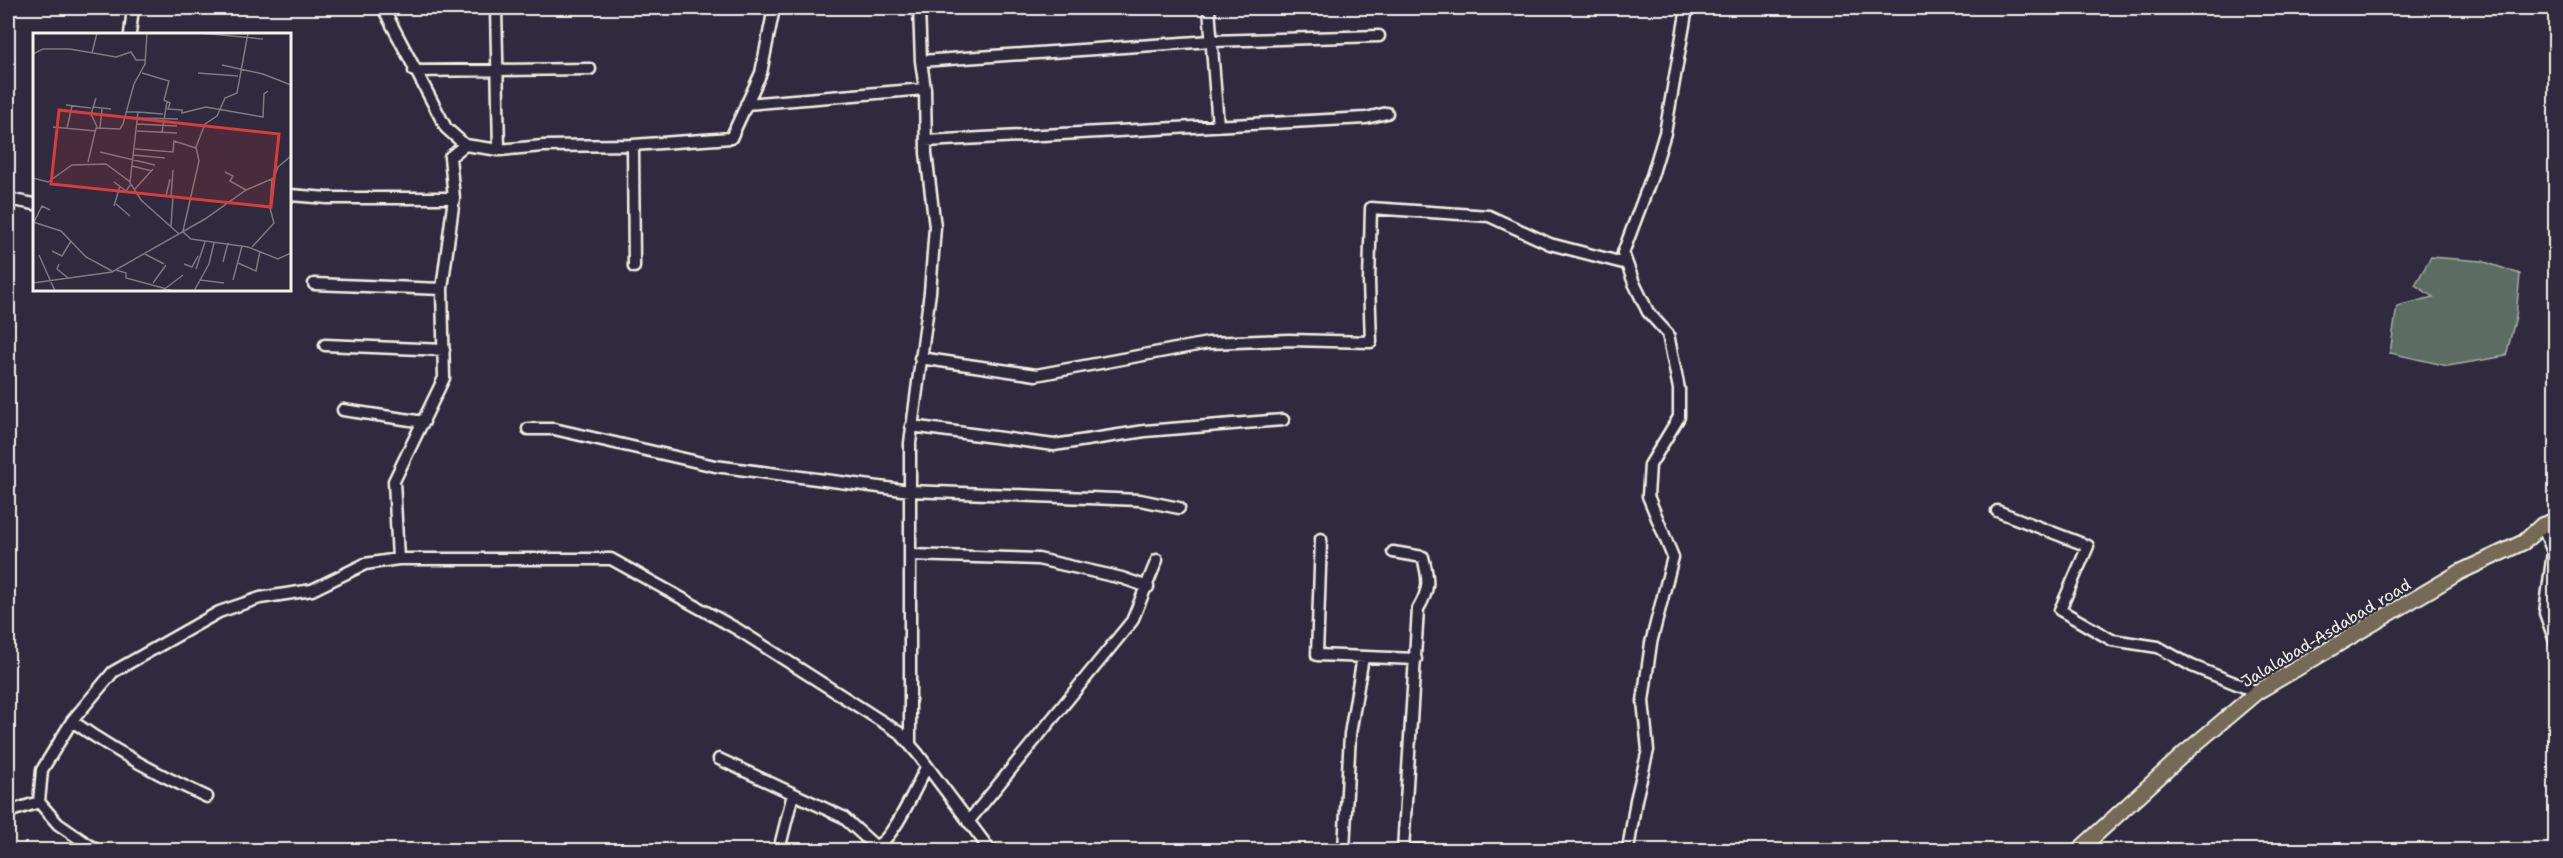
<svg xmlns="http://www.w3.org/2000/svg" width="2563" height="858" font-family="'Shantell Sans',sans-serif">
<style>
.green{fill:#5c6c64;stroke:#a8aea6;stroke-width:1.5}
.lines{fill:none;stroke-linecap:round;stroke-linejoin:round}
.minor-casing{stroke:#f4f1e8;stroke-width:15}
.major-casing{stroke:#f4f1e8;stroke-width:18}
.minor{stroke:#2f2a3d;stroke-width:10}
.major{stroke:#756a55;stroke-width:14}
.labels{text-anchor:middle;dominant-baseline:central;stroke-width:4.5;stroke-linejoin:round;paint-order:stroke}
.street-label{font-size:16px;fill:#f4f1e8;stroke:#2f2a3d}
.inset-road{fill:none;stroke:#7e7a81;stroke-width:1.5}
.view{fill:#d93c3b;fill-opacity:0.15;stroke:#d93c3b;stroke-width:3}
.inset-edge{fill:none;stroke:#f4f1e8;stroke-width:3}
</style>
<rect width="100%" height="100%" fill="#2f2a3d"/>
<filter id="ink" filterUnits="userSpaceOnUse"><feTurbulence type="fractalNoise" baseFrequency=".0167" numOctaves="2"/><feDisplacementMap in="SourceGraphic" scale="12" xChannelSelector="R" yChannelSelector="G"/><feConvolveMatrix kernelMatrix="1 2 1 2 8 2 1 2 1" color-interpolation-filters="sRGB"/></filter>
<g filter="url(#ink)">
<path class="green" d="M2431,257L2482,261L2520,274L2516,316L2506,356L2448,366L2390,353L2397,306L2433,297L2415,285Z"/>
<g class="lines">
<g class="minor-casing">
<path id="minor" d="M383,8L446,128L465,145
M496,8L499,150
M1209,8L1218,126
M130,34L133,8
M921,61L1211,41L1379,36
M414,71L590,69
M746,104L925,89
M926,141L1366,118L1387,113
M633,145L634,267
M290,195L327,198H454
M8,199L34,204
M8,219V199
M314,284L442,289
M325,345L444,350
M920,358L1036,375L1208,343L1289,340L1371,342L1369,282L1371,208L1489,216L1550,244L1627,264
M343,410L424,422
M911,426L1054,445L1145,431L1283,420
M528,429H554L715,466L910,491L1140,500L1179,508
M1997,511L2088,546L2060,610L2112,640L2158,647L2192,666L2257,692
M2542,525L2553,552L2545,613L2556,644
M1321,539L1317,655L1416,659
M1393,552L1423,557C1429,580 1430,589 1418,609L1403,850
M910,555L1038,559L1122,578L1148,587
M398,559L394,481L444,378L442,289L454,198L450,157L465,145L499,150L543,146L633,145L731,138L761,73L774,8
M72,721C114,751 159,775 207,797
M910,744V443L930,292L935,227L926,153L925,89L921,61L919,8
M719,759L843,817L875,846C893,842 917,784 927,766
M39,802L58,824L96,850
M8,812L39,802L42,770L72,721L113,672L219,612L260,598L312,590L365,564L398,559H611L737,629L900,733L918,754L990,850
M968,822L1132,621L1157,560
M779,850L793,794
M1344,850L1350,734L1363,657
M1414,850H1423
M1628,850L1636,800L1648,750L1643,701L1651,643L1673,557L1648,496L1650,465L1679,417V389L1668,334L1648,312L1634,283L1623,253L1652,176L1665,133L1687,8"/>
</g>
<g class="major-casing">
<path id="major" d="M2079,850L2186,752L2257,692L2460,572L2524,542L2542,525L2556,520"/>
</g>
<use href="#minor" class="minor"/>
<use href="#major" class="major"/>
</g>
</g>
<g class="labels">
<g class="street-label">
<text transform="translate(2326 633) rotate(-31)">Jalalabad-Asdabad road</text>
</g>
</g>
<g transform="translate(33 33)">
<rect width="258" height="258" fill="#2f2a3d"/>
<path class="inset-road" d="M167,0L230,6M59,20L64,0M0,21L10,16H37L83,24L98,19L103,27H113M189,32L230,41L258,52M109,40L136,48L131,67L137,70L135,76L149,77V80L173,74L230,84L231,61L235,58M165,40L205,43M63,65L58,81L64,94M33,72L58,75M60,74L78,76M94,79H105L97,149M105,79L130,81M105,85L145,86M104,91L144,93M20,94L63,98M34,95L39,73M67,95L69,76M104,98L144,100M129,99L134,69M102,116L140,119L141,108L163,115M67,119L122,132M100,122L132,125M55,129L63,95L87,96L90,91L101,51L112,31L114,0M99,133L119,138M192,139L200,143L197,148L213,157M0,145L15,149L39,132L73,131L96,148L108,167L146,201M137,146L133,163H140L138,193M81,149L93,158L98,151M101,157L120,136M138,163L140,137M83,171L97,183M81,173L87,153M0,189L28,198L53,224L79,238M1,189L9,173L17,177M149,198L158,206L215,214L245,226L258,220M150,198L166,128L163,114L172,91L184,83L192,65L204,60L215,0M219,214L241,190L237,175L239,145M19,218L29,223L38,208M112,221L131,231M6,222L22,258M190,229L195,210M205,230L223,238L227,218M26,231L24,236L35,245M151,231L159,234L165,223M163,236L172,209M83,237L93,240V245L141,258M167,247L191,250M200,247L209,213M0,250L79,239L172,186L213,157L241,145L245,134L258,123M120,250L133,232M129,258L150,242M161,258L176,231L181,210"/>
<path class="view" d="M26,77L246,101L238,174L18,151Z"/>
<rect width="258" height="258" class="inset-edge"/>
</g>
<rect width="2563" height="858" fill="none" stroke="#2f2a3d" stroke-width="30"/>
<rect x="15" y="15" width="2533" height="828" fill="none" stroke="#f4f1e8" stroke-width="2" filter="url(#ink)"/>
</svg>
